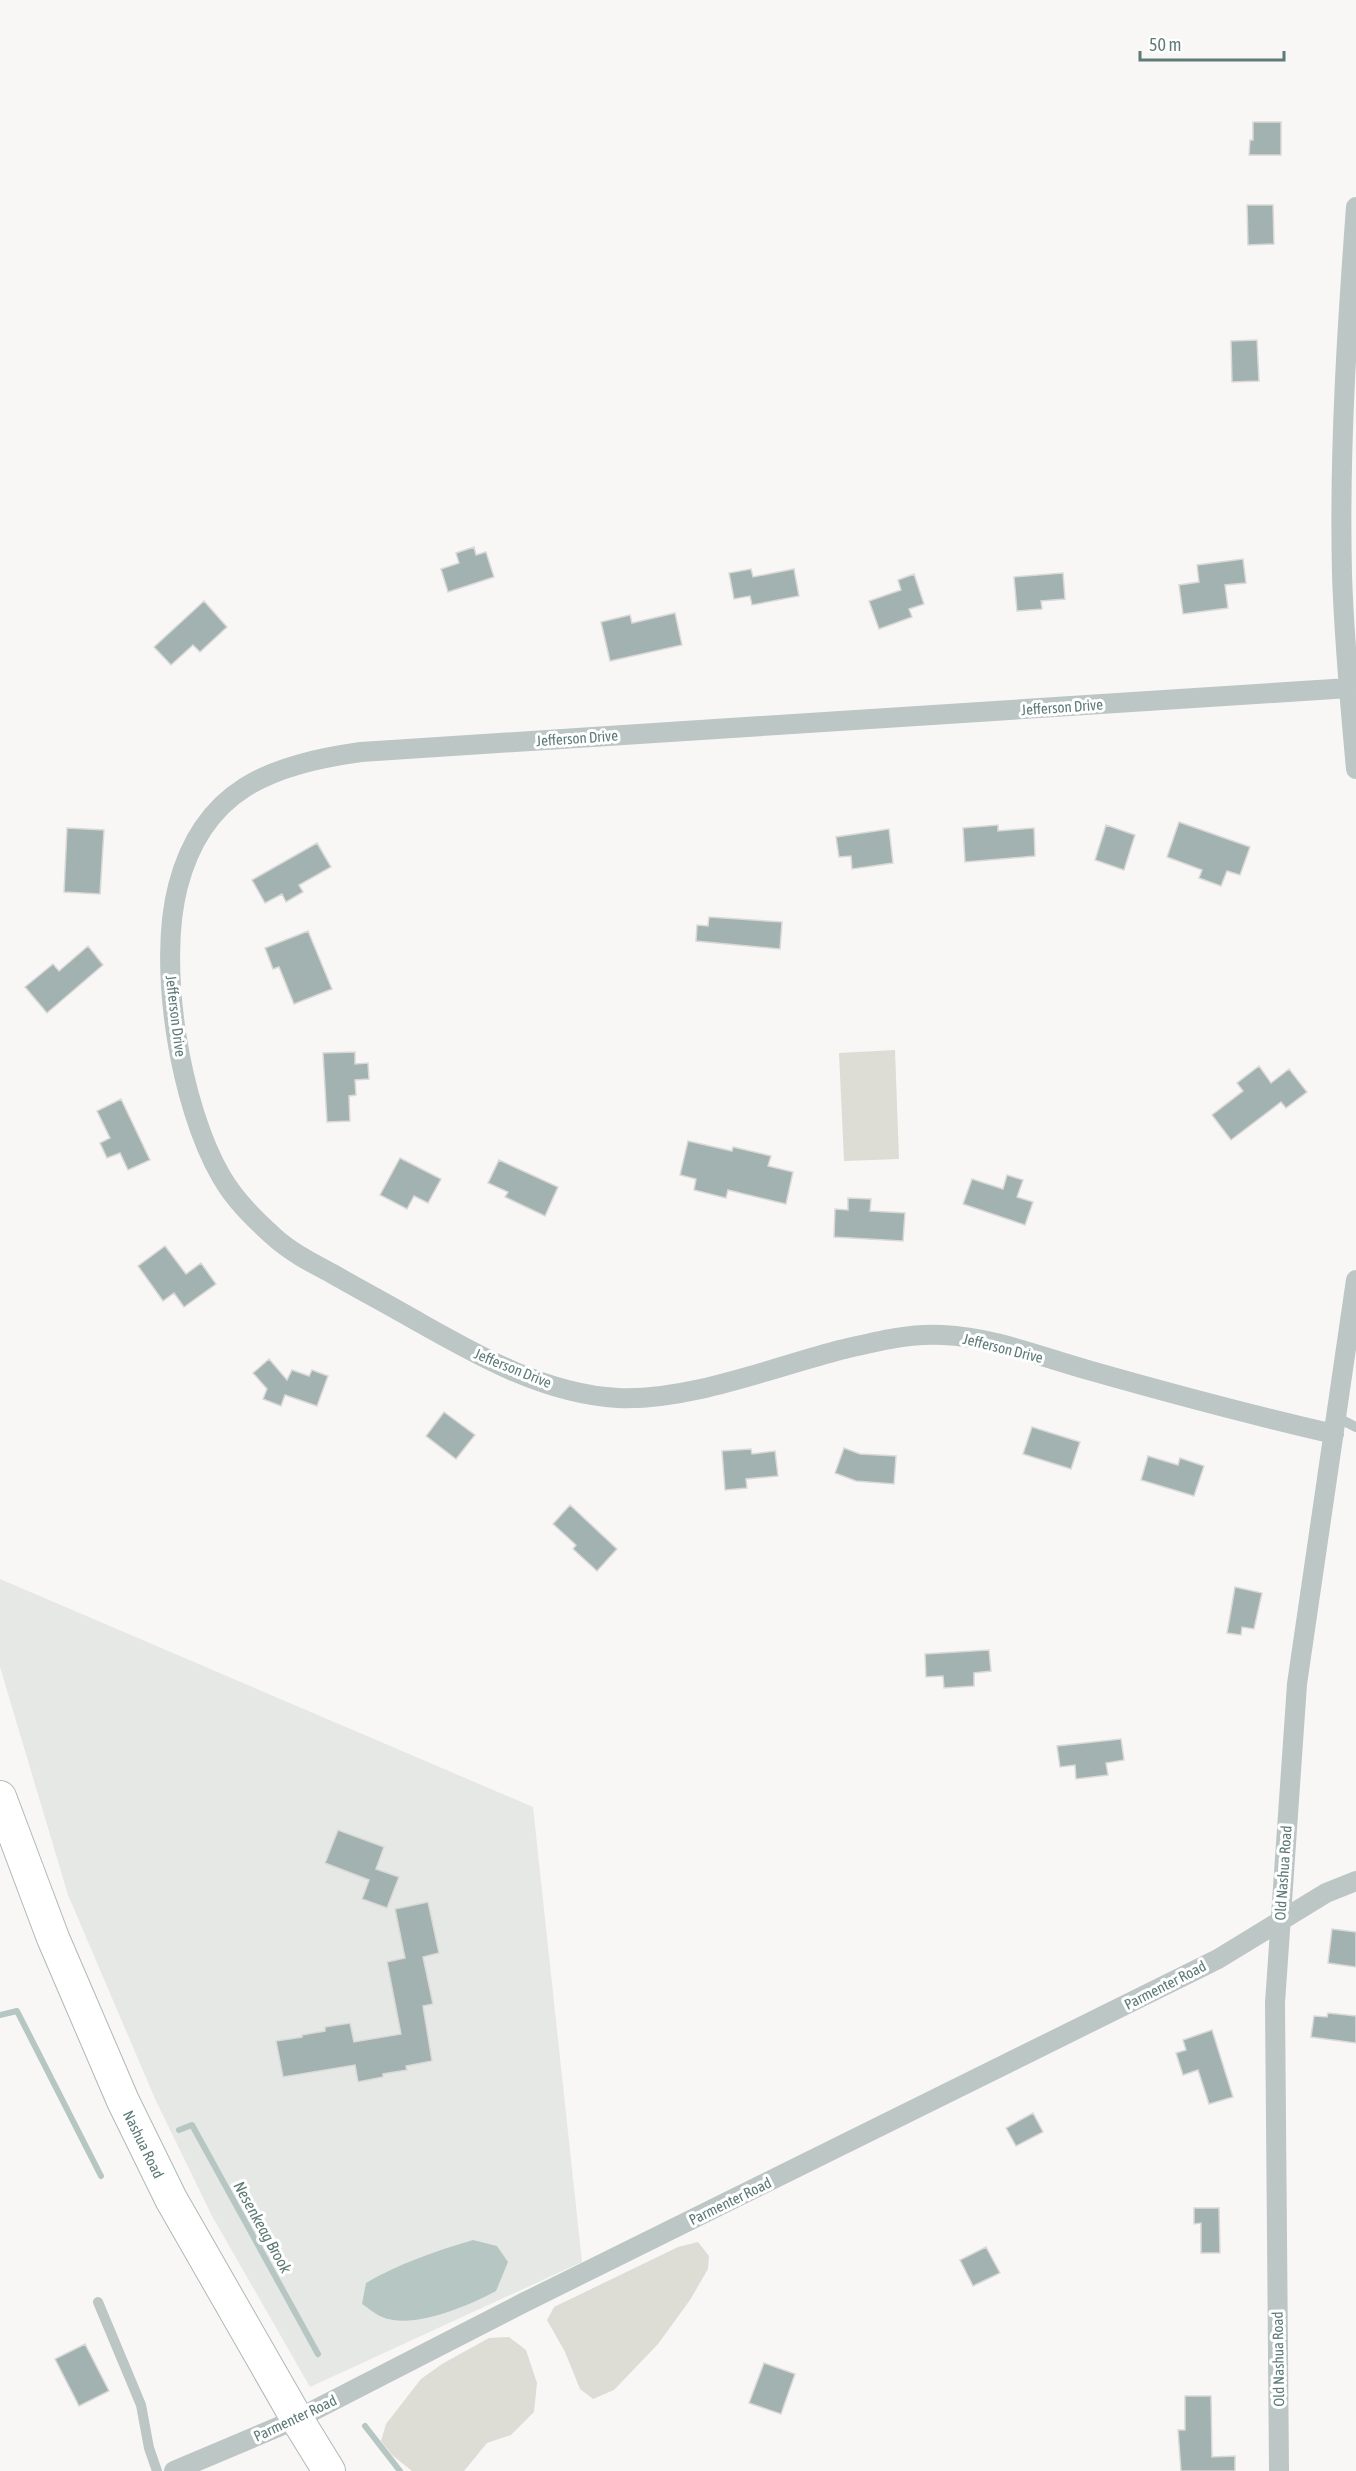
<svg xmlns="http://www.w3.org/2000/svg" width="1356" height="2471" font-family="'Asap Condensed',sans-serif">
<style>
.built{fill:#e6e8e6}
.green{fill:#ddddd5}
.water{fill:#b6c7c3}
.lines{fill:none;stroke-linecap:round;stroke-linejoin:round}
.stream{stroke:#b6c7c3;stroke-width:6}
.building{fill:#a1b2b0;stroke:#dad9d8;stroke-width:1.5}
.primary-casing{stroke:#aeb9b8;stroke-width:34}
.lane{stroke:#bcc6c5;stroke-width:10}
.street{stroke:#bcc6c5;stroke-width:20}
.primary{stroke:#fff;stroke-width:32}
.labels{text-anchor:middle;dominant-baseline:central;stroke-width:6;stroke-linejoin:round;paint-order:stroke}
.street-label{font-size:15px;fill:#5e7b78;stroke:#fff}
.water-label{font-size:16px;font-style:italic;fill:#5e7b74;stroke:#fff}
</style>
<rect width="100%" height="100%" fill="#f8f7f6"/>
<path class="built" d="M0,1579L533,1807L582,2262L310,2387L212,2216L156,2101L68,1895L0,1667Z"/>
<path class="green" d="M895,1050L899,1159L844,1161L839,1053Z
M698,2242L709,2256L708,2269L690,2300L658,2344L614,2390L593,2399L580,2389L565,2352L547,2320L554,2307L678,2247Z
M509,2337L526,2350L537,2383L534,2412L511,2435L487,2443L464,2471H412L392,2455L381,2441L386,2424L421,2379L442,2364L489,2338Z"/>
<path class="water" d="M473,2240L497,2246L508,2262L496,2291C468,2306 413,2330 382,2317C375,2314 368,2308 362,2304L366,2283C400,2263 436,2251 473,2240Z"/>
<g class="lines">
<path class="stream" d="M0,2015L17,2011L101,2176
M179,2130L192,2125L318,2354
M365,2426L400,2471"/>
</g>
<path class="building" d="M1253,122H1281V155H1249L1250,140H1253Z
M1247,205H1273L1274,244L1248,245Z
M1257,340L1259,381L1232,382L1231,341Z
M474,547L476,555L486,552L494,577L448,592L441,569L459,563L456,553Z
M1243,559L1246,583L1225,585L1228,608L1183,614L1179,585L1199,582L1197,565Z
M751,569L753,577L794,569L799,596L752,605L750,596L734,599L729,573Z
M1063,573L1065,599L1041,601L1042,609L1017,611L1014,577Z
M914,574L924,604L909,609L912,617L879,629L869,601L901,590L898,580Z
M204,601L227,627L200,652L193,645L171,665L154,647Z
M675,613L682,645L610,661L601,622L630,615L632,623Z
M1179,822L1250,847L1240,875L1227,871L1221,886L1199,878L1202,870L1167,857Z
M998,825V831L1034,828L1035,856L965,862L963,828Z
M1106,825L1135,835L1124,870L1095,860Z
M67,828L104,830L100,894L64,892Z
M889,829L893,863L852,869L851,856L839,857L836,837Z
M317,843L331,867L299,885L303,892L286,902L282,894L265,903L252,880Z
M709,917L782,922L780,949L696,941L697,925L708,926Z
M308,931L332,989L294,1004L279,967L273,969L265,948Z
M88,946L103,965L47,1013L25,987L53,964L59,971Z
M355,1052V1064L368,1063L369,1079L355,1080L356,1095L349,1096L350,1121L327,1122L323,1053Z
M1259,1066L1271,1083L1289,1069L1307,1092L1286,1108L1281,1102L1231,1140L1212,1115L1243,1091L1237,1083Z
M121,1099L150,1160L128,1170L120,1153L107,1158L100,1143L110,1138L97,1111Z
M688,1141L732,1151L733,1147L771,1156L768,1166L793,1172L786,1204L728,1190L726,1198L694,1190L696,1179L680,1175Z
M400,1158L441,1179L428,1203L414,1196L407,1209L380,1195Z
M499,1160L558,1187L545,1216L505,1197L508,1192L488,1183Z
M1007,1175L1023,1180L1017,1197L1033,1202L1025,1225L963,1204L972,1179L1003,1189Z
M848,1198L871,1199L870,1211L905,1213L903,1241L834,1237L835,1209L848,1210Z
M165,1246L186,1274L201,1263L216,1284L184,1307L174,1293L163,1301L138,1266Z
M269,1359L287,1380L292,1370L309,1376L312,1370L328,1376L317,1406L285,1395L281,1406L263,1399L267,1389L253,1373Z
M444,1412L475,1435L456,1459L426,1436Z
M1032,1427L1080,1442L1071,1469L1023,1454Z
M844,1448L860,1454L896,1456L894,1484L856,1481L835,1473Z
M751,1449L752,1454L775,1451L778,1476L746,1479L747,1488L725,1490L722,1451Z
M1148,1456L1178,1465L1180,1458L1204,1466L1194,1496L1141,1480Z
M570,1505L617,1549L597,1571L573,1549L576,1545L553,1524Z
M1235,1587L1262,1593L1254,1629L1242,1627L1241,1635L1227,1633Z
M989,1650L991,1671L974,1673V1686L944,1688L943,1676L926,1677L925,1654Z
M1121,1739L1124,1760L1106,1763L1108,1775L1076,1779L1075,1765L1060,1767L1057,1746Z
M338,1830L384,1847L376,1869L399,1877L387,1908L362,1899L369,1880L325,1863Z
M428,1902L439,1953L423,1957L433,2004L423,2006L432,2061L406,2066L407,2070L383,2074V2077L358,2082L355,2065L283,2077L276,2041L302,2037V2035L325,2031V2027L350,2023L354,2042L401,2034L387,1962L405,1958L395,1909Z
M1332,1929L1356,1932V1967L1328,1963Z
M1328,2013L1356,2016V2043L1311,2037L1314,2016L1327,2017Z
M1212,2030L1233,2097L1209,2104L1198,2070L1183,2075L1176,2053L1186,2050L1183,2040Z
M1033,2113L1043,2132L1016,2146L1006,2128Z
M1194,2208H1219L1220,2253H1201V2223L1194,2224Z
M986,2247L1000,2273L973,2286L960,2260Z
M85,2344L109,2391L79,2406L55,2359Z
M764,2363L795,2374L781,2414L749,2403Z
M1185,2396H1211L1212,2457L1235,2456V2471H1181L1178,2430H1185Z"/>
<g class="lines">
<g class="primary-casing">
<g id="primary">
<path id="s1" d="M0,1797L53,1938L123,2101L171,2199L297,2419L329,2471"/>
</g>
</g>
<path class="lane" d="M1336,1417L1356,1427
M98,2302L141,2405L149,2448L157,2471"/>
<path class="street" d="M1356,207C1347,329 1339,452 1342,574C1344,639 1350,704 1356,769
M1334,1434C1251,1415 1169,1393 1088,1370C1041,1357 992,1337 943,1335C908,1333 874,1342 840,1350C771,1368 688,1401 618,1398C544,1394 477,1355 415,1320C387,1304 359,1289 331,1273C310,1262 289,1251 272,1235C252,1217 234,1199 221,1176C180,1105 157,966 178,886C203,789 270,765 361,752L1349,688
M174,2471L297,2419L523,2303L1218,1959L1326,1893L1356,1881
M1279,2471L1275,2003L1297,1684L1356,1280"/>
<use href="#primary" class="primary"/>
</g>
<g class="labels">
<g class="street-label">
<text transform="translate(1062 707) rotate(-4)">Jefferson Drive</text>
<text transform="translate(577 738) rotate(-4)">Jefferson Drive</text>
<text transform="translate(176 1016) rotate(83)">Jefferson Drive</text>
<text transform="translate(1003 1348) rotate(14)">Jefferson Drive</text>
<text transform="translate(513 1368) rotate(22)">Jefferson Drive</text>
<text transform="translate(1283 1873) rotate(-86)">Old Nashua Road</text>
<text transform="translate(1165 1985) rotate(-27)">Parmenter Road</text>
<text stroke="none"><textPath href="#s1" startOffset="376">Nashua Road</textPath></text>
<text transform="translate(730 2201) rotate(-26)">Parmenter Road</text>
<text transform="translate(1278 2359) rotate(-91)">Old Nashua Road</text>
<text transform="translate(295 2418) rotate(-25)">Parmenter Road</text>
</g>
<g class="water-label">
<text transform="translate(263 2227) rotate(61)">Nesenkeag Brook</text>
</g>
</g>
<path d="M1140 51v9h144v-9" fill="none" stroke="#5e7b78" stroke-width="3"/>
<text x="1149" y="51" font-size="18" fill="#5e7b78" stroke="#ffffff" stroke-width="4.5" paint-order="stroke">50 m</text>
</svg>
